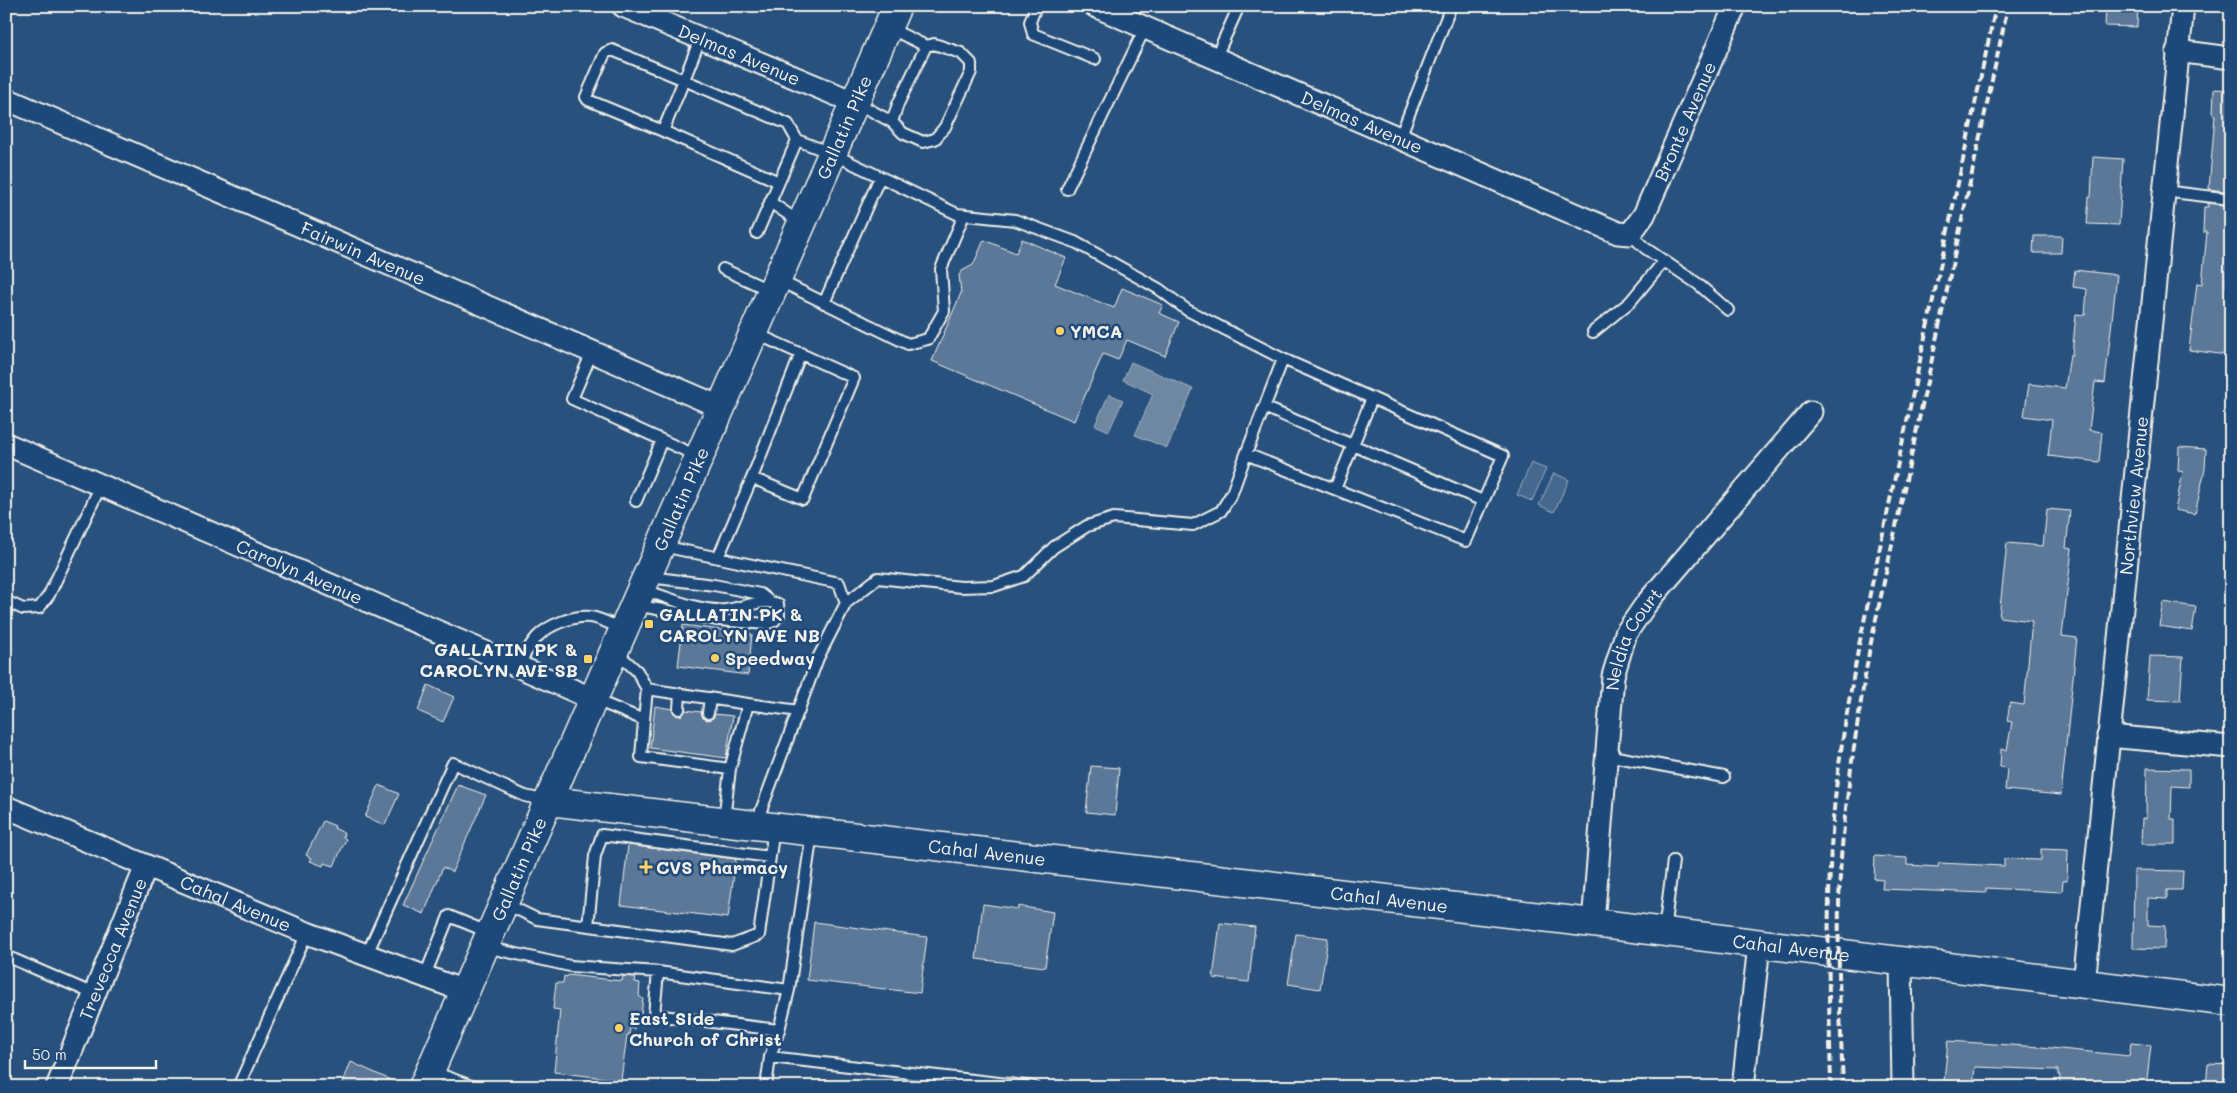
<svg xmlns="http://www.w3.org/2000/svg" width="2237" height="1093" font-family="Mali,sans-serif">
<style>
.green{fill:#45688e;stroke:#9cacbb}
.water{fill:#6e88a2;stroke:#a4b2be}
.building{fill:#5b7899;stroke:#f4f1e8}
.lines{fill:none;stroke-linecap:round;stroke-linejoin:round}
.lane-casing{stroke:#f4f1e8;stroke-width:14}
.street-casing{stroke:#f4f1e8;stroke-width:25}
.secondary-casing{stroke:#f4f1e8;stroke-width:31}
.lane{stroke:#1f4a7a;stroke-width:10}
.street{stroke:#1f4a7a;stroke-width:21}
.secondary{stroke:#1f4a7a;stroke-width:28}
.rail{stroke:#f4f1e8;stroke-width:4;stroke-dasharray:8 4;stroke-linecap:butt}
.poi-dot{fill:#ffd166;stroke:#1f4a7a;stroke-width:2}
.labels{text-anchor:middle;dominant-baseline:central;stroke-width:5;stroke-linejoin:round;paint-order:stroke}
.street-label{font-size:18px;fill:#f4f1e8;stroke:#1f4a7a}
.poi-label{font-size:18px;font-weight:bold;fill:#f4f1e8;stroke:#1f4a7a;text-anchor:start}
</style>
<rect width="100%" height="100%" fill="#28517e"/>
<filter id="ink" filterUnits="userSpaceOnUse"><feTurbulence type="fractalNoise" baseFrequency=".02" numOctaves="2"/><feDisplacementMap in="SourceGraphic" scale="10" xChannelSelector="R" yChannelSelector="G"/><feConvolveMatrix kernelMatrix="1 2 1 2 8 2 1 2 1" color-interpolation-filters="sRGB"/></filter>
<g filter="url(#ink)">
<path class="green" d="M1531,463L1546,469L1532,501L1517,495Z
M1554,473L1569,480L1554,512L1539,505Z"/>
<path class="water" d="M1131,362L1193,389L1167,448L1135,435L1153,394L1123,380Z
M1109,394L1123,400L1109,431L1095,425Z"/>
<path class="building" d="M2106,6H2138L2137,27L2105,26Z
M2214,89L2231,90V192L2209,189L2215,115H2213Z
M2093,157L2123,159L2119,225L2087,224L2089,197H2091Z
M2208,203L2231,206V235L2225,286L2231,287V327L2227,355L2189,350L2197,283L2202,284L2207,232H2203L2204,207H2208Z
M2034,236H2062L2061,253H2033Z
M1022,239L1066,258L1055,284L1114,308L1122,288L1163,305L1159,313L1179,322L1165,356L1127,340L1118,360L1103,354L1074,421L932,361L961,293L959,275L962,271L973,265L984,240L1016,253Z
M2075,270L2117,275L2105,383L2095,382L2089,430L2102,432L2099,462L2048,456L2052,420L2024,416L2029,384L2065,388L2070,355H2072L2076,314L2085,315L2087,289L2073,287Z
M2179,447L2206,449L2205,469L2195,514L2175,510L2183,472L2178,471Z
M2047,509L2070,511L2066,548L2072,549L2062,636L2077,638L2061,795L2005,790L2007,768L2000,767L2001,749L2007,750L2012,722L2007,721L2010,703L2024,705L2032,621L1999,617L2007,543L2043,546Z
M2163,602L2196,607L2192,631L2159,626Z
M683,625L752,634L748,675L678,666Z
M2150,656L2183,657L2180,701L2147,700Z
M428,685L454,697L443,722L418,711Z
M655,706L672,709L673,712L678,716L682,715L686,710L701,712L703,718L708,720L713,718L715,714L733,716L726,758L650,748Z
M1091,766L1119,768L1115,815L1086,812Z
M2147,768L2189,769V787L2172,786L2171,819H2175V844H2141L2142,818L2146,819Z
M379,785L399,794L385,825L365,817Z
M458,785L486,795L452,872L443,867L424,914L403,905Z
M323,821L335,826L334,828L344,833L343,837L346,839L334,866L324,863L323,866L310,861L312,858L306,855Z
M628,845L736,859L728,918L621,905Z
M2041,849L2068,850L2067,881H2063L2062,892L1986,888V893L1882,889L1883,880L1874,879L1875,856L1907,858V865L1938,867L1939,863L2004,866V859L2041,860Z
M2134,870L2183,871L2182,890H2167V899L2148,898V925L2165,926L2164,949L2133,948Z
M983,904L1018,909V906L1053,912L1045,967L976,959Z
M814,922L927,937L920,993L807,980Z
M1220,923L1255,927L1249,982L1213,978Z
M1296,934L1328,938L1320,989L1288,984Z
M568,975L622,981L623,976L636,977L635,982L640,983L639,996L643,999L641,1014L636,1016L634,1029L630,1028L629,1035H627L621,1080L554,1072L560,1010L553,1009L556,983H563L564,976L567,977Z
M1948,1041L2041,1047L2129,1056L2131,1043L2151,1045L2146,1087H2059L2060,1075H2058V1070L1975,1067L1973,1087H1954V1082L1944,1081Z
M351,1062L406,1087H341Z
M2208,1064L2231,1065V1087H2206Z"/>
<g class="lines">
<g class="lane-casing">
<path id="lane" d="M1036,6L1030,22L1033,34L1095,59
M889,28L926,46
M700,39L684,80L788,124L797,140L757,233
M934,44L961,53L971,63V72L945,127L935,139L923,142L903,133L892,122L898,104L926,46Z
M1215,59L1239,6
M857,103L892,122
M663,131L588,100L586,97L605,53L612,50L684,80L663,131L779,182
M1399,140L1451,6
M1067,189L1145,28
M2163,191L2231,199
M770,202L801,223
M1630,234L1645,248L1698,284L1728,310
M723,269L771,291
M778,280L908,344L928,339L944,311L941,269L964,215
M824,303L880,177
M1593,332L1630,302L1664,261
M592,352L572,399L662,440L636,501
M1264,407L1483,501
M662,440L697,456
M1246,454L1283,359
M752,478L801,353
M1335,489L1372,398
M662,546L839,583L846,603
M718,558L752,478L803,499L854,378L755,333
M649,577L714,585L760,594L769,601
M6,601L23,609L39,608L49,595L101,485
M635,605L718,620L766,624L774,621L779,615L778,604C760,598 743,608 725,610C698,612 669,597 643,590
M615,651L637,671L647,689L644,720
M518,666C524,656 529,646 537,637C548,625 574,615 590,617C601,618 613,626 623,629
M647,689L748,704L730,769
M593,699L644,720L641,757L730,769L724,820
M748,704L799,711
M679,709L680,694
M708,713L710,698
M1606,755L1724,777
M756,824L818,658L846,603L878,578L961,587L994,586L1024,576L1054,547L1087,526L1114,518L1193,525L1221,511L1232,493L1246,454L1466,541L1503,456L1283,359L1187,310L1159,289L1075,242L1015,220L957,214L833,154L797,140
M504,903L537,919L732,945L759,935L774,828
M588,926L595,856L602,835L770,857
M1664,931L1673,861
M486,947L570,966L658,972L654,1015L779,1030
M6,956L94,994
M366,956L453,763L525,796L547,801
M658,972L789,990
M424,978L449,916L490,933
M770,1057L1034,1087
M431,1071L474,1087
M238,1087L307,933
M766,1087L770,1057L779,1030L789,990L812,833"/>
</g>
<g class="street-casing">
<g id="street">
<path id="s1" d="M623,6L856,103"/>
<path id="s2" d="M1095,6L1618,233L1630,234L1644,215L1735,6"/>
<path d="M2177,51L2231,58"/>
<path id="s3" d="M6,99L720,407"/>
<path id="s4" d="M6,444L593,699"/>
<path d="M2108,736L2231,747"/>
<path id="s5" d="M6,807L307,933L467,992"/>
<path id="s6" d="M1593,923L1613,676L1626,633L1646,604L1811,412"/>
<path d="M1901,961L1903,1087"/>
<path id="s7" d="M2084,984L2183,6"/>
<path id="s8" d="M57,1087L146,866"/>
<path d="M1743,1087L1759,945"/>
</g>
</g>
<g class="secondary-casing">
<g id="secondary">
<path id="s9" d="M549,801L1593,923L2231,1002"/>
<path id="s10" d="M423,1087L897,6"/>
</g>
</g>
<use href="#lane" class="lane"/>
<use href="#street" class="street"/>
<use href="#secondary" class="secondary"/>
<path class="rail" d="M1831,1087C1829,991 1825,894 1835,799C1840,747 1850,696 1859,645L1996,6
M1843,1087C1840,1011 1836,934 1841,858C1847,787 1858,717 1870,647L2008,6"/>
</g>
</g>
<g class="poi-dot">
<circle cx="1060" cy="331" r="5"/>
<rect x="644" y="619" width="10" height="10" rx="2.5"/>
<circle cx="715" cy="658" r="5"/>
<rect x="583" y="654" width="10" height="10" rx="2.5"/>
<path d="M643.5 859.5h5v5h5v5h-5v5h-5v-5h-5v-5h5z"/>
<circle cx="619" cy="1028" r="5"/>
</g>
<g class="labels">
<g class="street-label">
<text stroke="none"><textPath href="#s1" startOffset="126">Delmas Avenue</textPath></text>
<text stroke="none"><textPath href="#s2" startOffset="708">Bronte Avenue</textPath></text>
<text stroke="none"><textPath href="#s2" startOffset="291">Delmas Avenue</textPath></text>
<text stroke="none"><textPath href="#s10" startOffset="1048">Gallatin Pike</textPath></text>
<text stroke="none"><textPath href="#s3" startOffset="389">Fairwin Avenue</textPath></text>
<text stroke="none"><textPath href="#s7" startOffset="491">Northview Avenue</textPath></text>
<text stroke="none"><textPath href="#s10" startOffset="642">Gallatin Pike</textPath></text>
<text stroke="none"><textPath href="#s4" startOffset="320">Carolyn Avenue</textPath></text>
<text stroke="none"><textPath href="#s6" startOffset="290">Neldia Court</textPath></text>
<text stroke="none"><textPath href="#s9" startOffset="441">Cahal Avenue</textPath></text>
<text stroke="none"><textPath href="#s10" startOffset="238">Gallatin Pike</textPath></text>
<text stroke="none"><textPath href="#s9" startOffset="846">Cahal Avenue</textPath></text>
<text stroke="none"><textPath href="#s5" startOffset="249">Cahal Avenue</textPath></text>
<text stroke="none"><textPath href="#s9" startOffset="1251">Cahal Avenue</textPath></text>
<text stroke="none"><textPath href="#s8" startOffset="149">Trevecca Avenue</textPath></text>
</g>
<g class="poi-label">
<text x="1070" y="331">YMCA</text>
<text x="659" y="614">GALLATIN PK &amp;<tspan x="659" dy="21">CAROLYN AVE NB</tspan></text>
<text x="578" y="649" text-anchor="end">GALLATIN PK &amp;<tspan x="578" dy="21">CAROLYN AVE SB</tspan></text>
<text x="725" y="658">Speedway</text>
<text x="656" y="867">CVS Pharmacy</text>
<text x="629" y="1018">East Side<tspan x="629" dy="21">Church of Christ</tspan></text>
</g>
</g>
<rect width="2237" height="1093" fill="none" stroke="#1f4a7a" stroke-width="25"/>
<rect x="12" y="12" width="2212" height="1068" fill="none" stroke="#f4f1e8" stroke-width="2" filter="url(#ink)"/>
<path d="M25 1060v8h131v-8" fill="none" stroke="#f4f1e8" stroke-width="2.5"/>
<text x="32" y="1060" font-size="15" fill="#f4f1e8" stroke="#1f4a7a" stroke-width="4" paint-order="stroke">50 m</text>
</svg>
